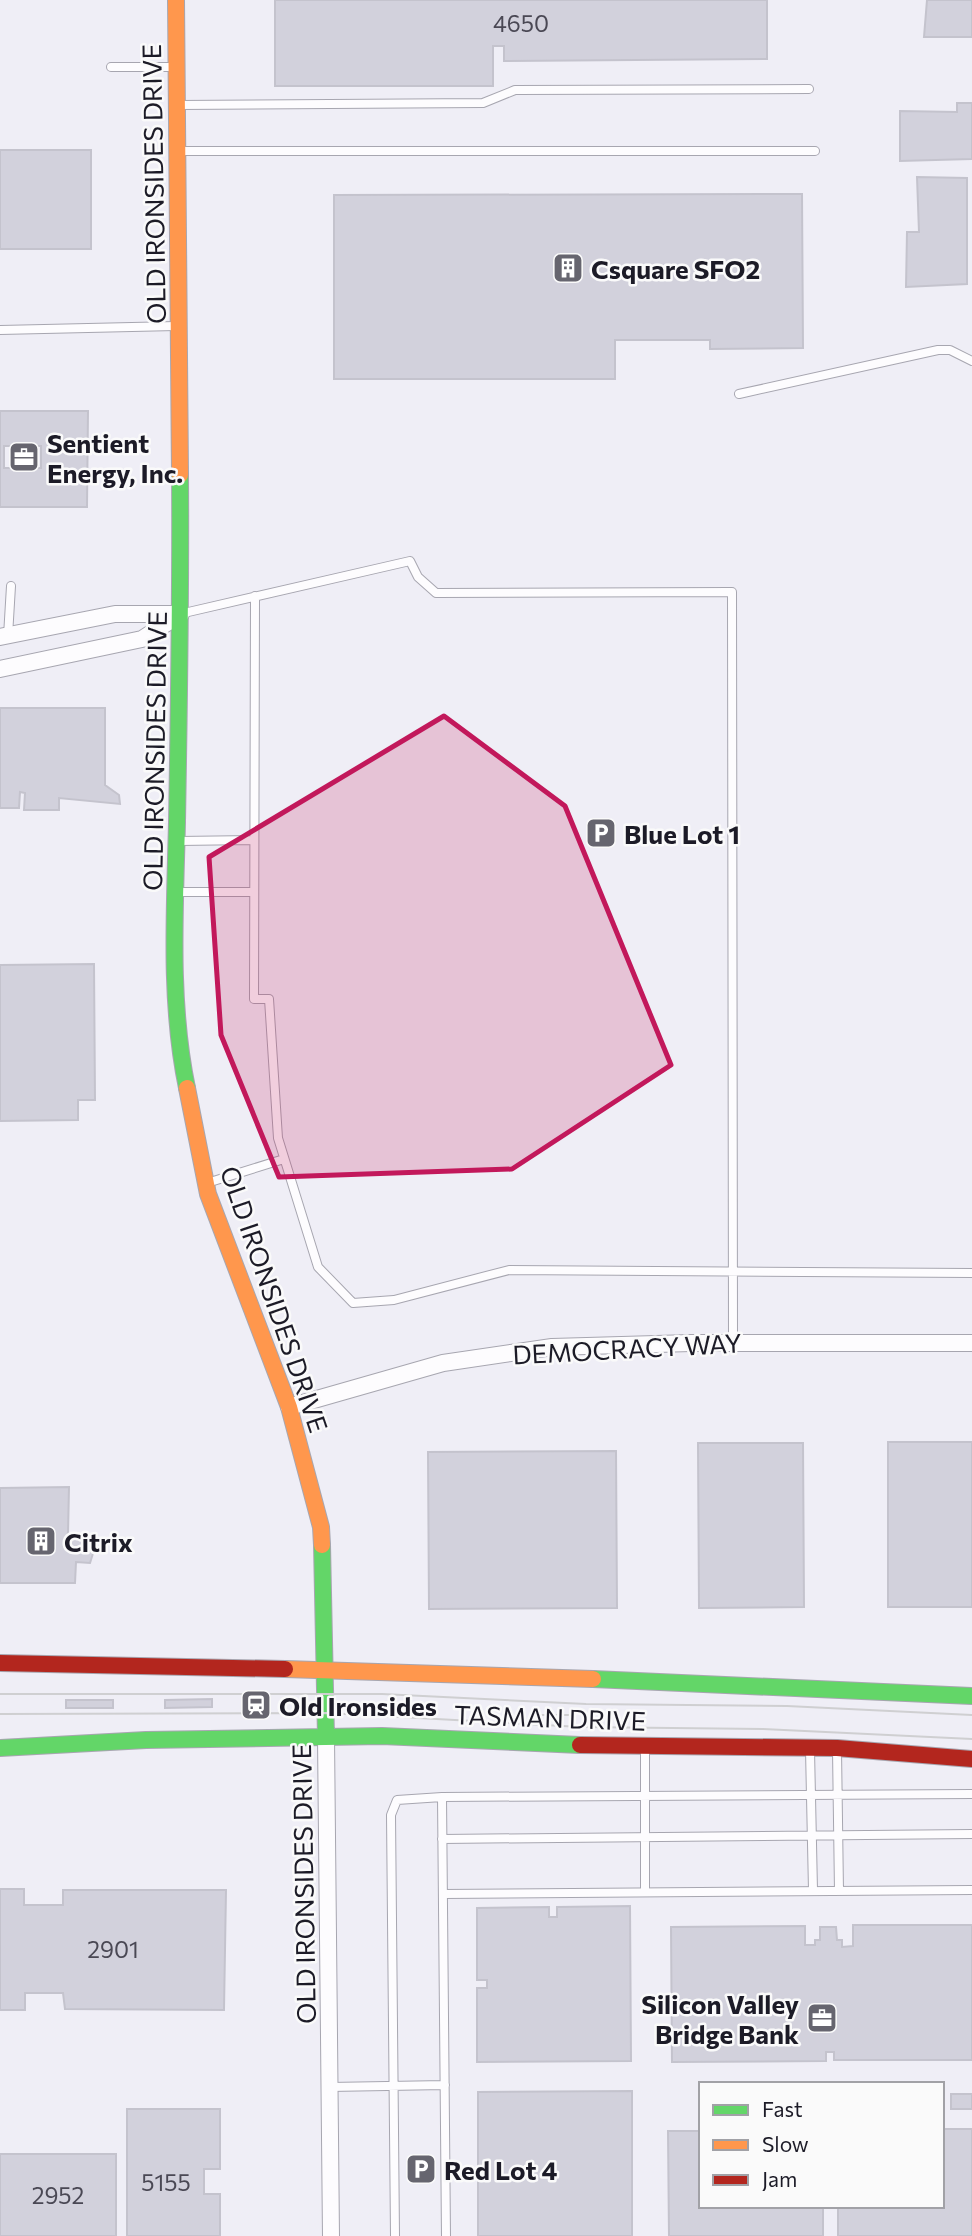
<svg xmlns="http://www.w3.org/2000/svg" width="972" height="2236" font-family="Commissioner,sans-serif">
<style>
.building{fill:#d2d1dc;stroke:#c4c3cd;stroke-width:2;fill-rule:evenodd}
.lines{fill:none;stroke-linecap:round;stroke-linejoin:round}
.lane-casing{stroke:#a7a6b0;stroke-width:10}
.street-casing{stroke:#a7a6b0;stroke-width:18}
.fast-casing{stroke:#a7a6b0;stroke-width:18}
.slow-casing{stroke:#a7a6b0;stroke-width:18}
.jam-casing{stroke:#a7a6b0;stroke-width:18}
.lane{stroke:#fdfcfe;stroke-width:8}
.street{stroke:#fdfcfe;stroke-width:16}
.fast{stroke:#63d668;stroke-width:16}
.slow{stroke:#ff974d;stroke-width:16}
.jam{stroke:#b3261e;stroke-width:16}
.tram{stroke:#cfcfd1;stroke-width:2}
.marked{fill:#c2185b;fill-opacity:0.2;stroke:#c2185b;stroke-width:5;stroke-linejoin:round}
.labels{text-anchor:middle;dominant-baseline:central;stroke-width:5;stroke-linejoin:round;paint-order:stroke}
.number-label{font-size:23px;fill:#4a4854}
.street-label{font-size:26px;fill:#1c1b27;stroke:#fafafa}
.poi-label{font-size:26px;font-weight:bold;fill:#1c1b27;stroke:#fafafa;text-anchor:start}
</style>
<rect width="100%" height="100%" fill="#efeef6"/>
<path class="building" d="M275,0H767V59L504,61V46H493V86H275Z
M927,0H972V37H924Z
M957,103H972V159L900,161V111L957,112Z
M0,150H91V249H0Z
M917,177L967,178V284L906,287L907,232H919Z
M802,194L803,348L710,349V340H615V379H334V195Z
M0,411H88L87,507H0ZM4,446H41V468H4Z
M0,708H105V785L119,795L120,804L59,798V810H24L25,793L20,792L19,808H0Z
M94,964L95,1100H78V1120L0,1121V965Z
M888,1442H972V1607H888Z
M698,1443H803L804,1607L699,1608Z
M616,1451L617,1608L429,1609L428,1452Z
M69,1487L68,1534L95,1547L90,1563L76,1562L75,1583H0V1488Z
M212,1699V1707L165,1708V1700Z
M66,1700H113V1708H66Z
M0,1889H24V1905H63V1890H226L224,2010L65,2009L63,1993H25V2010H0Z
M630,1906L631,2061L477,2062V1988H487V1980H477V1908L549,1907V1917H557V1907Z
M853,1925H972V2060H834V2052H826V2061L672,2062L671,1927L805,1926V1945H815V1940H820V1927H836L837,1940H842V1947L853,1946Z
M632,2091V2236H478V2172H487V2165H478V2092Z
M951,2094H972V2109H951Z
M127,2109H220V2169H204V2194H220V2236H127Z
M942,2129H972V2236H838V2206H942Z
M668,2131H701V2206H823V2236H669Z
M0,2154H116V2236H0Z"/>
<g class="lines">
<g class="lane-casing">
<path id="lane" d="M111,67H175
M178,105L483,103L515,90L809,89
M180,151H815
M0,330L176,326
M739,394L938,350H950L972,361
M255,596L254,999H269L278,1138L318,1267L353,1303L394,1300L509,1270L972,1273
M184,613L410,561L418,577L436,593L732,592L733,1343
M8,636L11,586
M179,841L253,840
M177,892H254
M207,1183L284,1159
M645,1748V1892
M810,1750L813,1890
M837,1750L839,1891
M442,1797L446,2236
M442,1839L972,1834
M443,1894L972,1890
M329,2087L445,2085
M395,2236L391,1815L397,1800L442,1797L972,1794"/>
</g>
<g class="street-casing">
<path id="street" d="M0,637L115,614H181
M0,669L142,639L181,614
M289,1407L443,1363L552,1347L691,1343H972
M326,1737L331,2236"/>
</g>
<g class="fast-casing">
<path id="fast" d="M180,475C181,591 179,706 177,822C175,910 169,1002 187,1088
M322,1545L326,1737
M593,1679L972,1696
M0,1748L146,1740L382,1736L580,1745"/>
</g>
<g class="slow-casing">
<path id="slow" d="M176,0L180,475
M187,1088L208,1194L289,1407L321,1527L322,1545
M285,1669L593,1679"/>
</g>
<g class="jam-casing">
<path id="jam" d="M0,1663L285,1669
M580,1745L837,1748L972,1759"/>
</g>
<use href="#lane" class="lane"/>
<use href="#street" class="street"/>
<use href="#fast" class="fast"/>
<use href="#slow" class="slow"/>
<use href="#jam" class="jam"/>
<path class="tram" d="M0,1694H382L586,1704L787,1706L972,1715
M0,1714L326,1713L581,1727L763,1729L972,1739
M539,1715H571"/>
</g>
<path class="marked" d="M444,716L565,806L671,1065L512,1169L279,1177L221,1035L209,857Z"/>
<defs>
<g id="building-square" transform="scale(1.575)"><rect x="-9" y="-9" width="18" height="18" rx="4" fill="#66656f" stroke="#fafafa"/><path d="M-4-6H4V6H1V3H-1V6H-4ZM-2.5-4.3h1.7v1.8h-1.7ZM.8-4.3h1.7v1.8H.8ZM-2.5-1h1.7V.8h-1.7ZM.8-1h1.7V.8H.8Z" fill="#fff"/></g>
<g id="office-square" transform="scale(1.575)"><rect x="-9" y="-9" width="18" height="18" rx="4" fill="#66656f" stroke="#fafafa"/><path d="M-6-3h4V-5.5h4V-3h4V5H-6ZM-1-4.5V-3h2v-1.5ZM-6 0V1H6V0Z" fill="#fff"/></g>
<g id="parking-square" transform="scale(1.575)"><rect x="-9" y="-9" width="18" height="18" rx="4" fill="#66656f" stroke="#fafafa"/><path d="M-3.5-5.5H1a3.5 3.5 0 0 1 0 7H-1V5.5H-3.5ZM-1-3.4V-.6H.8a1.4 1.4 0 0 0 0-2.8Z" fill="#fff"/></g>
<g id="station-square" transform="scale(1.575)"><rect x="-9" y="-9" width="18" height="18" rx="4" fill="#66656f" stroke="#fafafa"/><path d="M-3-6H3Q5-6 5-4V2Q5 4 3 4L4.5 6H3L1.5 4h-3L-3 6H-4.5L-3 4Q-5 4-5 2V-4Q-5-6-3-6ZM-3.5-4v3h7v-3ZM-3.5 1v1.5H-2V1ZM2 1v1.5H3.5V1Z" fill="#fff"/></g>
</defs>
<g fill-rule="evenodd">
<use href="#building-square" x="568" y="268"/>
<use href="#office-square" x="24" y="457"/>
<use href="#parking-square" x="601" y="833"/>
<use href="#building-square" x="41" y="1541"/>
<use href="#station-square" x="256" y="1705"/>
<use href="#office-square" x="822" y="2018"/>
<use href="#parking-square" x="421" y="2169"/>
</g>
<g class="labels">
<g class="number-label">
<text x="521" y="23">4650</text>
<text x="113" y="1949">2901</text>
<text x="166" y="2182">5155</text>
<text x="58" y="2195">2952</text>
</g>
<g class="street-label">
<text transform="translate(153 184) rotate(-91)">OLD IRONSIDES DRIVE</text>
<text transform="translate(154 751) rotate(-89)">OLD IRONSIDES DRIVE</text>
<text transform="translate(275 1299) rotate(71)">OLD IRONSIDES DRIVE</text>
<text transform="translate(627 1348) rotate(-3)">DEMOCRACY WAY</text>
<text transform="translate(550 1717) rotate(2)">TASMAN DRIVE</text>
<text transform="translate(303 1884) rotate(-91)">OLD IRONSIDES DRIVE</text>
</g>
<g class="poi-label">
<text x="591" y="268">Csquare SFO2</text>
<text x="47" y="442">Sentient<tspan x="47" dy="30">Energy, Inc.</tspan></text>
<text x="624" y="833">Blue Lot 1</text>
<text x="64" y="1541">Citrix</text>
<text x="279" y="1705">Old Ironsides</text>
<text x="799" y="2003" text-anchor="end">Silicon Valley<tspan x="799" dy="30">Bridge Bank</tspan></text>
<text x="444" y="2169">Red Lot 4</text>
</g>
</g>
<rect x="699" y="2082" width="245" height="126" fill="#fafafa" stroke="#a1a1a6" stroke-width="2"/>
<rect x="713" y="2105" width="35" height="10" fill="#63d668" stroke="#a1a1a6" stroke-width="2"/>
<text x="762" y="2117" font-size="21" fill="#1c1b27">Fast</text>
<rect x="713" y="2140" width="35" height="10" fill="#ff974d" stroke="#a1a1a6" stroke-width="2"/>
<text x="762" y="2152" font-size="21" fill="#1c1b27">Slow</text>
<rect x="713" y="2175" width="35" height="10" fill="#b3261e" stroke="#a1a1a6" stroke-width="2"/>
<text x="762" y="2187" font-size="21" fill="#1c1b27">Jam</text>
</svg>
